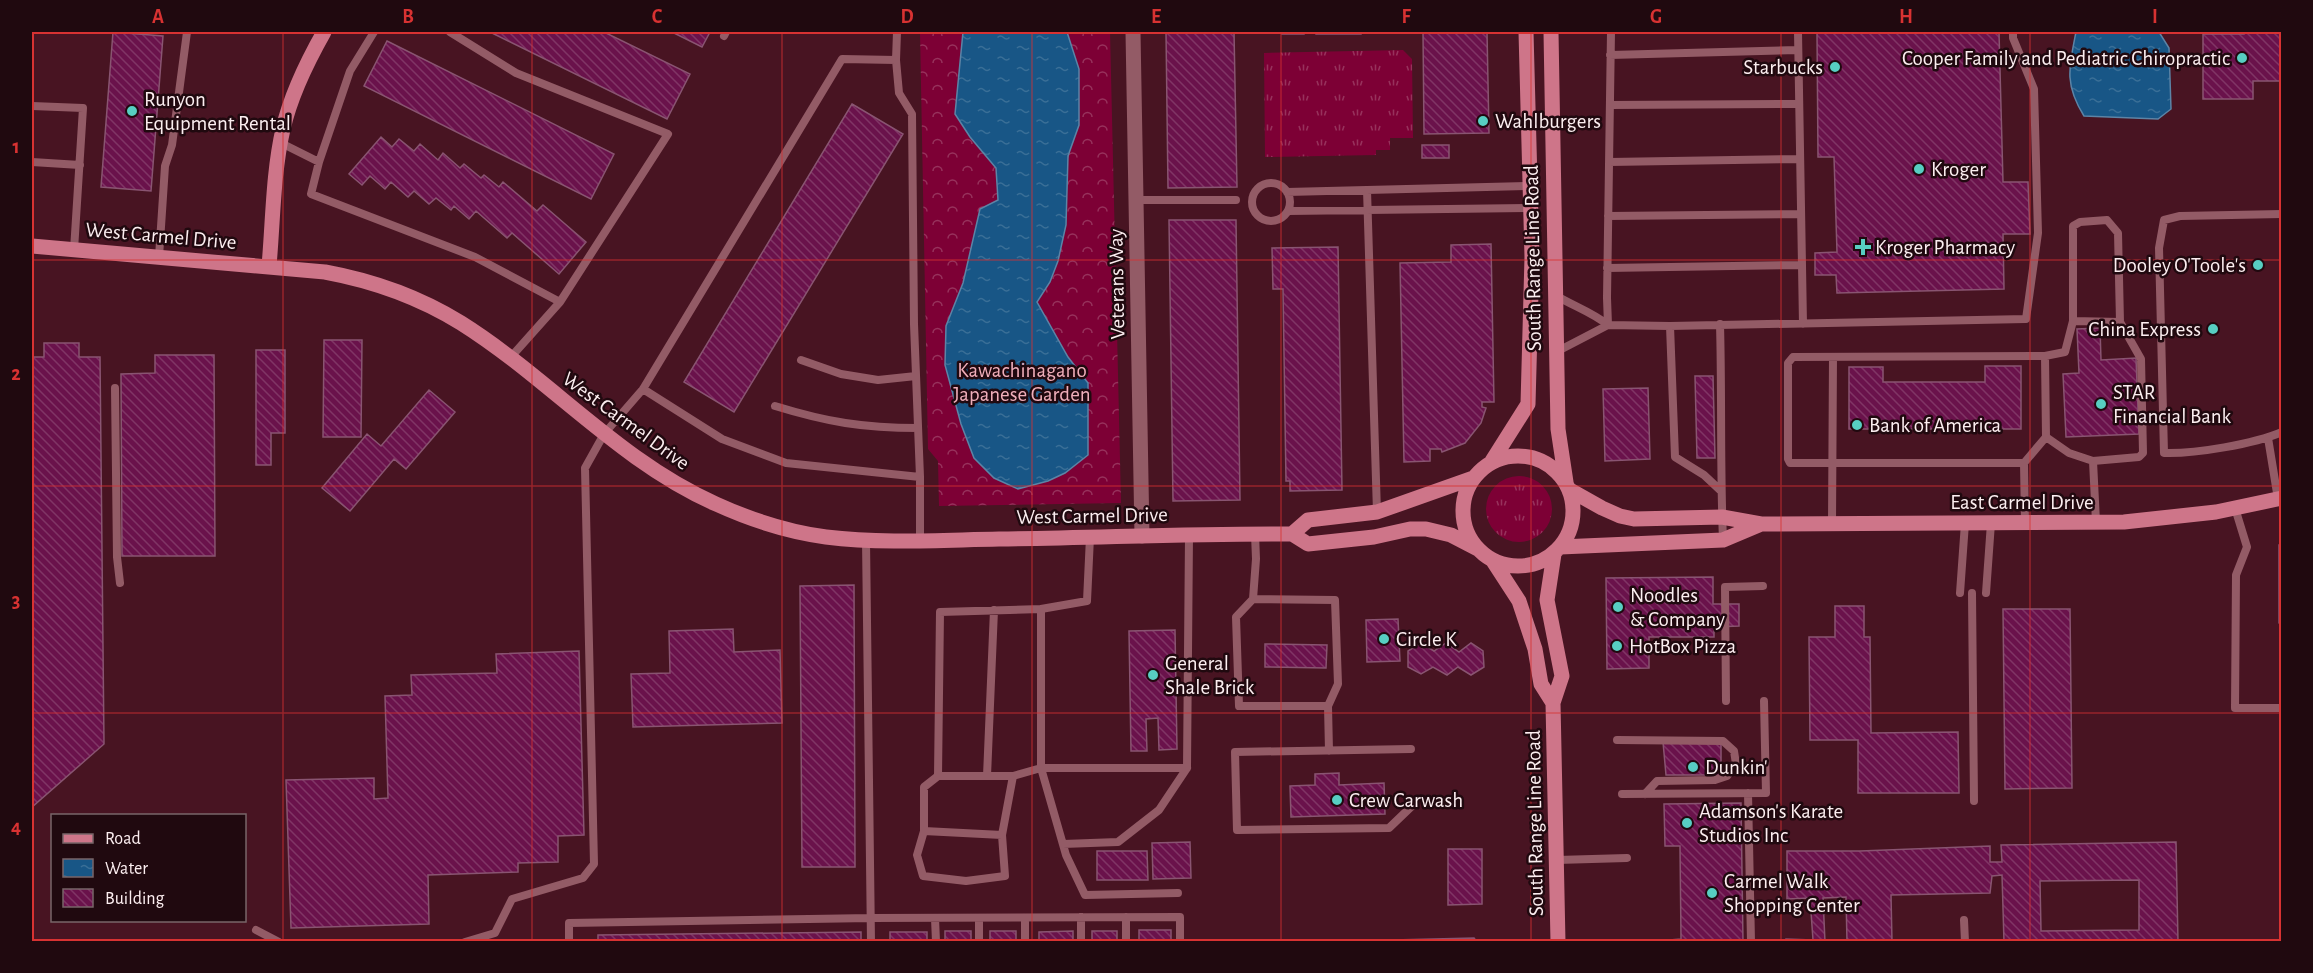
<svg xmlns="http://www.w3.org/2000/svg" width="2313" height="973" font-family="'Alegreya Sans',sans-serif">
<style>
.grass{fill:url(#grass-tufts)}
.forest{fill:url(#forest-crowns)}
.water{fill:url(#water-ripples);stroke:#5c84a6;stroke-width:1.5}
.building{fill:url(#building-back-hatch);stroke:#895471;stroke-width:1.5;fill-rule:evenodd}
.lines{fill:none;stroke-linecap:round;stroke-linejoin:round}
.lane{stroke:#935b66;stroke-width:8}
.street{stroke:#935b66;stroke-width:15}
.secondary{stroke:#ce7589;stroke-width:15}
.grid{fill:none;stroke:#d83232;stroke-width:1.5;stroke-opacity:0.55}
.poi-dot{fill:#57cec2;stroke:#20090f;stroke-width:2}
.labels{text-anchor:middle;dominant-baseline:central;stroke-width:5;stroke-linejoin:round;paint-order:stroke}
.poi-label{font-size:21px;fill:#fceef0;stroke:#20090f;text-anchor:start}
.street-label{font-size:21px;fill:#fceef0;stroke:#20090f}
.park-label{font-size:21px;fill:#f0aeba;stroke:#20090f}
.neatline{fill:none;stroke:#d83232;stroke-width:2}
.grid-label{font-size:20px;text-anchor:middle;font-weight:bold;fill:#d83232}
</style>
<defs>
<pattern id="grass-tufts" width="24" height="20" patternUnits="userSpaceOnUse" patternTransform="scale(1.5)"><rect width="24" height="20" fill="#7d0035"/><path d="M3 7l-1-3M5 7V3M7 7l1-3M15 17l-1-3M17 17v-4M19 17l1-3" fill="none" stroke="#97325c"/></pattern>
<pattern id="forest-crowns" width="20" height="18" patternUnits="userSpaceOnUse" patternTransform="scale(1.5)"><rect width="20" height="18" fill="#7d0035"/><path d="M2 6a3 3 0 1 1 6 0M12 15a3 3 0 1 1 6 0" fill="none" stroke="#97325c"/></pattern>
<pattern id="water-ripples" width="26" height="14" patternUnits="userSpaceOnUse" patternTransform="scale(1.5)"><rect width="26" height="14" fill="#185686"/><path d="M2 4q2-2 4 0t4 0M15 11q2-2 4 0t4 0" fill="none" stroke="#3a6f97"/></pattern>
<pattern id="building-back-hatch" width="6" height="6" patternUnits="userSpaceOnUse" patternTransform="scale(1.5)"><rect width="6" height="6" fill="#6a124b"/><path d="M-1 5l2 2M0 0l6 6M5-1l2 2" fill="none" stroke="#803565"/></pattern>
</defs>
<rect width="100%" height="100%" fill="#481422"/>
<path class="grass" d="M1403,50L1412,59L1413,138H1390V150H1376V155L1265,157L1264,53Z
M1486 509a33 33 0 1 1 66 0a33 33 0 1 1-66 0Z"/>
<path class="forest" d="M920,32H1110L1121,503L939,506L938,461L928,449Z"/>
<path class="water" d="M963,32H1067L1079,69V125L1068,156L1066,225L1058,261L1050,282L1037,302L1068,357L1088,383V455L1065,473L1048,481L1018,489L994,478L974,458L961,424L945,365L946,326L963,283L980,209L998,200L996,168L970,137L955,114Z
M2076,32H2159L2169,48L2171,109L2158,119L2084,116C2064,84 2069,67 2076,32Z"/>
<path class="building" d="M113,32L163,36L151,191L101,187Z
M490,32H604L690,74L667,119Z
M672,32H710L702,47Z
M1166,32H1234L1237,187L1168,188Z
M1282,32H1304V34H1282Z
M1316,32H1361V34H1316Z
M1423,32H1487L1489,133L1424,134Z
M1817,32H1999L2003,182H2028L2030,234H2003L2004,289L1837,293L1836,275H1815V253L1837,252L1834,157H1818Z
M2244,32H2282V81H2253V99H2203V34H2244Z
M387,41L614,154L591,199L364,86Z
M852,104L903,134L734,412L684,382Z
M381,137L392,147L399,139L414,151L420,144L438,160L443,153L460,168L464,164L481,178L484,175L499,187L503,182L537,211L543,205L586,242L559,274L512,233L507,238L476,211L469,219L454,206L451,210L436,198L429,204L414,191L408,197L391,182L385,189L370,176L362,185L349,174Z
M1422,145H1449V158H1422Z
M1169,220H1236L1240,500L1173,501Z
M1491,244L1494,402H1482V407L1486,408L1481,423L1465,443L1442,452L1441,449H1430V461L1404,462L1400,263L1451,262V245Z
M1338,247L1342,490L1290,491V481H1286L1283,289H1273L1272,248Z
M2100,328L2101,360L2136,358L2139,434L2066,437L2063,374L2079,373L2077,329Z
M324,340H362L361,437H323Z
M44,343H79V357H100L104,744L32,807V357H44Z
M256,350H285V433H271V465H256Z
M155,355H214L215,556H122L121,374L155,373Z
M1985,366H2021V429H1849V367H1883V382H1985Z
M1695,376H1713L1715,458H1697Z
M1648,388L1650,459L1605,461L1603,389Z
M429,390L455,412L406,469L394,459L350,511L322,488L367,434L381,446Z
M2279,545H2282V624L2279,623Z
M1713,577V604H1739V626L1714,627V637H1649V668L1607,669L1606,578Z
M854,585L855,867H802L800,586Z
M1835,606H1864V637H1870L1871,733L1958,732L1959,793H1858V740H1810L1809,637H1835Z
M2003,609H2070L2072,788L2005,789Z
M1398,619L1400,661L1367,662L1366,620Z
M733,629L734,652L780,650L782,723L633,727L631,674L670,673L669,631Z
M1175,630L1177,749L1159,750L1158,718L1146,719L1147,751H1131L1129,631Z
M1421,643L1434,651L1446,643L1459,652L1471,643L1483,651L1484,667L1471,675L1458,667L1447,675L1433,667L1421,674L1408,667V651Z
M1265,644L1327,645L1326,668L1265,667Z
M579,651L584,835L558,836V862L518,863V872L428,875L429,924L291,928L286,780L374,778V799L388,798L385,696L412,695L411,675L497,673L496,654Z
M1663,742L1721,743V775H1666Z
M1339,773V785L1384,783L1385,814L1291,817L1290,786L1315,785V774Z
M1741,803L1743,942H1670V940L1681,939L1680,846H1665L1664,804Z
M1190,842L1191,878L1153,879L1152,843Z
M2176,842L2178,942H2004L2002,875L1992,876L1990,893L1891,895L1892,942H1847L1846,897L1823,898L1825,942H1786V939L1813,940L1810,898L1787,899V851H1860L1990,846V862H2002L2001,845ZM2139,880V930L2041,931L2040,881Z
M1448,849H1482V904L1448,905Z
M1097,851H1147L1148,880H1097Z
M1139,930H1171V942H1139Z
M945,931H971V942H945Z
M990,931H1016V942H990Z
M1073,931V942H1039V932Z
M1092,931H1117V942H1092Z
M861,932V942H598V935Z
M890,932H927V942H890Z
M1474,938L1477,942H1393V940Z"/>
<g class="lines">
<path class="lane" d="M1798,32L1803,324
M724,36L726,32
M1610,55L1798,50
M896,60L899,93L912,114L914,324L920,477
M1610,105L1799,104
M32,106L83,108L74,250
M281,143L319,162L311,194L475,257L560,302L668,134L516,73L450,32
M32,162L80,165
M319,162L350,71L374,32
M1609,162L1800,159
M1252 202a19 19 0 1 1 38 0a19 19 0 1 1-38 0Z
M1367,190L1377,512
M1287,192L1530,186
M1136,200H1236
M1288,211L1531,208
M2282,214L2180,216L2164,220L2159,248L2164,453C2195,454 2254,444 2282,432
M1608,216L1801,214
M159,257L165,166L172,145L187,32
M1607,268L1802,265
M1555,295C1573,306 1592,312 1608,325
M2073,321L2120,322
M1720,324C1722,396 1720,468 1723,540
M1608,325L1607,298L1611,32
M1670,326L2026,319L2038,233L2034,89L2013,38V32
M1556,352L1608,325L1670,326L1675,457L1704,475L1720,490
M510,358L560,302
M801,360L841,374L878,380L916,376
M115,388L117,557L120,583
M643,389L722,439L786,463L920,477V540
M775,406C827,422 863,428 918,428
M2268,438L2278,499
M2093,461L2139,457L2143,453L2141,359L2120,322L2118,233L2107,220L2080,222L2073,226V321L2065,352L2045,356L2046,437L2069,453L2093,461L2096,522
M2024,463H1790L1788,459V363L1793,357L2045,356
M2235,508L2247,547L2236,575L2235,708H2282
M1832,523L1833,357
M2025,523L2024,463L2046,437
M1255,534L1256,559L1253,599L1236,617L1239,706H1328
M1090,537L1087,601L1041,609V768H1187L1189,536
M866,540L871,942
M1960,593L1965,523
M1972,593L1974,801
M1986,593L1991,523
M1253,599L1335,600L1338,684L1328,706L1329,751
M1041,609L940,612L938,776H1013L1041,768L1066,855L1085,895L1178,893
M1726,701L1725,587L1763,586
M1617,740L1723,741L1734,751L1736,764L1727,776L1715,780L1657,781L1645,794
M1411,749L1235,752L1237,830L1389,828L1413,805
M938,776L924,787V831L917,855L923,876L966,881L1005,876L1002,835L1013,776
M987,776L994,610
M1748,793L1751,942
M1622,794L1766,793L1764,701
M924,831L1002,835
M1063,844L1118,842L1159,810L1187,768
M1557,860L1627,858
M1081,917V942
M1126,917V942
M935,918L936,942
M979,918V942
M1025,918V942
M1964,920L1965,942
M256,930L279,942
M465,942L495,933L512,899L583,878L594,864L585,468L604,434L643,389L842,59L896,60L897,32
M569,942V923L871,918L1180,917V942"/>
<path class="street" d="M1133,32L1142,536"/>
<path class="secondary" d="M1551,32L1558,429L1566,482
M32,246L325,272C374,281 419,297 461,323C550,379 619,461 716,504C751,520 789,532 826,537C883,544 942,540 999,539C1097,538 1194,533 1292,534L1308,544L1374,537L1410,529H1426L1451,535L1478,549
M269,266C273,221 273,173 283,129C291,94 307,62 324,32
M1463 511a55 55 0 1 1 110 0a55 55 0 1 1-110 0Z
M1492,461L1528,404L1532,257L1526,32
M1570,490L1602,508L1620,516L1634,519L1722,517L1761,524L2124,522L2216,512L2282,498
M1292,534L1308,520L1377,512L1473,478
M1560,547L1723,540L1761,524
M1554,554L1547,600L1562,676L1553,703L1558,942
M1493,561L1519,601L1535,649L1541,684L1553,703"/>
</g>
<path class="grid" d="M283,32V942M532,32V942M782,32V942M1032,32V942M1281,32V942M1531,32V942M1781,32V942M2030,32V942M32,260H2282M32,486H2282M32,713H2282"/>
<g class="poi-dot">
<circle cx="2242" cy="58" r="6"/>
<circle cx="1835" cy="67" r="6"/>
<circle cx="132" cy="111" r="6"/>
<circle cx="1483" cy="121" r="6"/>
<circle cx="1919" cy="169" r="6"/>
<path d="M1860 238h6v6h6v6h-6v6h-6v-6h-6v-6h6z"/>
<circle cx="2258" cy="265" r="6"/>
<circle cx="2213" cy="329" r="6"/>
<circle cx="2101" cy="404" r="6"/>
<circle cx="1857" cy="425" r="6"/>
<circle cx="1618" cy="607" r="6"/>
<circle cx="1384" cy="639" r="6"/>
<circle cx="1617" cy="646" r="6"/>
<circle cx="1153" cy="675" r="6"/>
<circle cx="1693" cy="767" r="6"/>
<circle cx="1337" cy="800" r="6"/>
<circle cx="1687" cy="823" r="6"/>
<circle cx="1712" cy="893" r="6"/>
</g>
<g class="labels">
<g class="poi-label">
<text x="2230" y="58" text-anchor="end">Cooper Family and Pediatric Chiropractic</text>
<text x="1823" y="67" text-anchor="end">Starbucks</text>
<text x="144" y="99">Runyon<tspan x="144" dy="24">Equipment Rental</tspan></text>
<text x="1495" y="121">Wahlburgers</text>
<text x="1931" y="169">Kroger</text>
<text x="1875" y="247">Kroger Pharmacy</text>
<text x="2246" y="265" text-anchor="end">Dooley O'Toole's</text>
<text x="2201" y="329" text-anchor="end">China Express</text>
<text x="2113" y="392">STAR<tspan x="2113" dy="24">Financial Bank</tspan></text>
<text x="1869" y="425">Bank of America</text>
<text x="1630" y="595">Noodles<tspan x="1630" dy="24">&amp; Company</tspan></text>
<text x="1396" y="639">Circle K</text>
<text x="1629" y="646">HotBox Pizza</text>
<text x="1165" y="663">General<tspan x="1165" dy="24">Shale Brick</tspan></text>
<text x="1705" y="767">Dunkin'</text>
<text x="1349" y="800">Crew Carwash</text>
<text x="1699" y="811">Adamson's Karate<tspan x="1699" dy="24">Studios Inc</tspan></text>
<text x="1724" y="881">Carmel Walk<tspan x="1724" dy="24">Shopping Center</tspan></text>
</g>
<g class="street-label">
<text transform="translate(161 236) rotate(5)">West Carmel Drive</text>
<text transform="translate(1533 258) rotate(-91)">South Range Line Road</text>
<text transform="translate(1117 284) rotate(-91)">Veterans Way</text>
<text transform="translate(626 421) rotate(36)">West Carmel Drive</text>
<text x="2022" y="502">East Carmel Drive</text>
<text transform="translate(1092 516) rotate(-1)">West Carmel Drive</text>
<text transform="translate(1535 823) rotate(-91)">South Range Line Road</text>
</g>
<g class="park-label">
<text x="1022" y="370">Kawachinagano<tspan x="1022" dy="24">Japanese Garden</tspan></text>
</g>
</g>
<rect width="2313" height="973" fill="none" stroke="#20090f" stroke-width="66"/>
<rect x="51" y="814" width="195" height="108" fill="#20090f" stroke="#786569" stroke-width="1.5"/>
<rect x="63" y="834" width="30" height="9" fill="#ce7589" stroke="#786569" stroke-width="1.5"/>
<text x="105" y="844" font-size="18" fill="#fceef0">Road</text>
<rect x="63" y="859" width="30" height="18" fill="url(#water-ripples)" stroke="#786569" stroke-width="1.5"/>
<text x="105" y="874" font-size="18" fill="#fceef0">Water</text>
<rect x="63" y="889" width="30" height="18" fill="url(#building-back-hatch)" stroke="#786569" stroke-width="1.5"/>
<text x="105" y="904" font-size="18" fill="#fceef0">Building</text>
<rect x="33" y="33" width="2247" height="907" class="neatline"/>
<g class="grid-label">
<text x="158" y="23">A</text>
<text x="408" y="23">B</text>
<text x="657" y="23">C</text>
<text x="907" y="23">D</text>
<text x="1156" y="23">E</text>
<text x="1406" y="23">F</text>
<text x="1656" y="23">G</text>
<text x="1906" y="23">H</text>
<text x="2155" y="23">I</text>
<text x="16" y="153">1</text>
<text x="16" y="380">2</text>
<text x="16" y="607">3</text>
<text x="16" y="833">4</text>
</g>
</svg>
